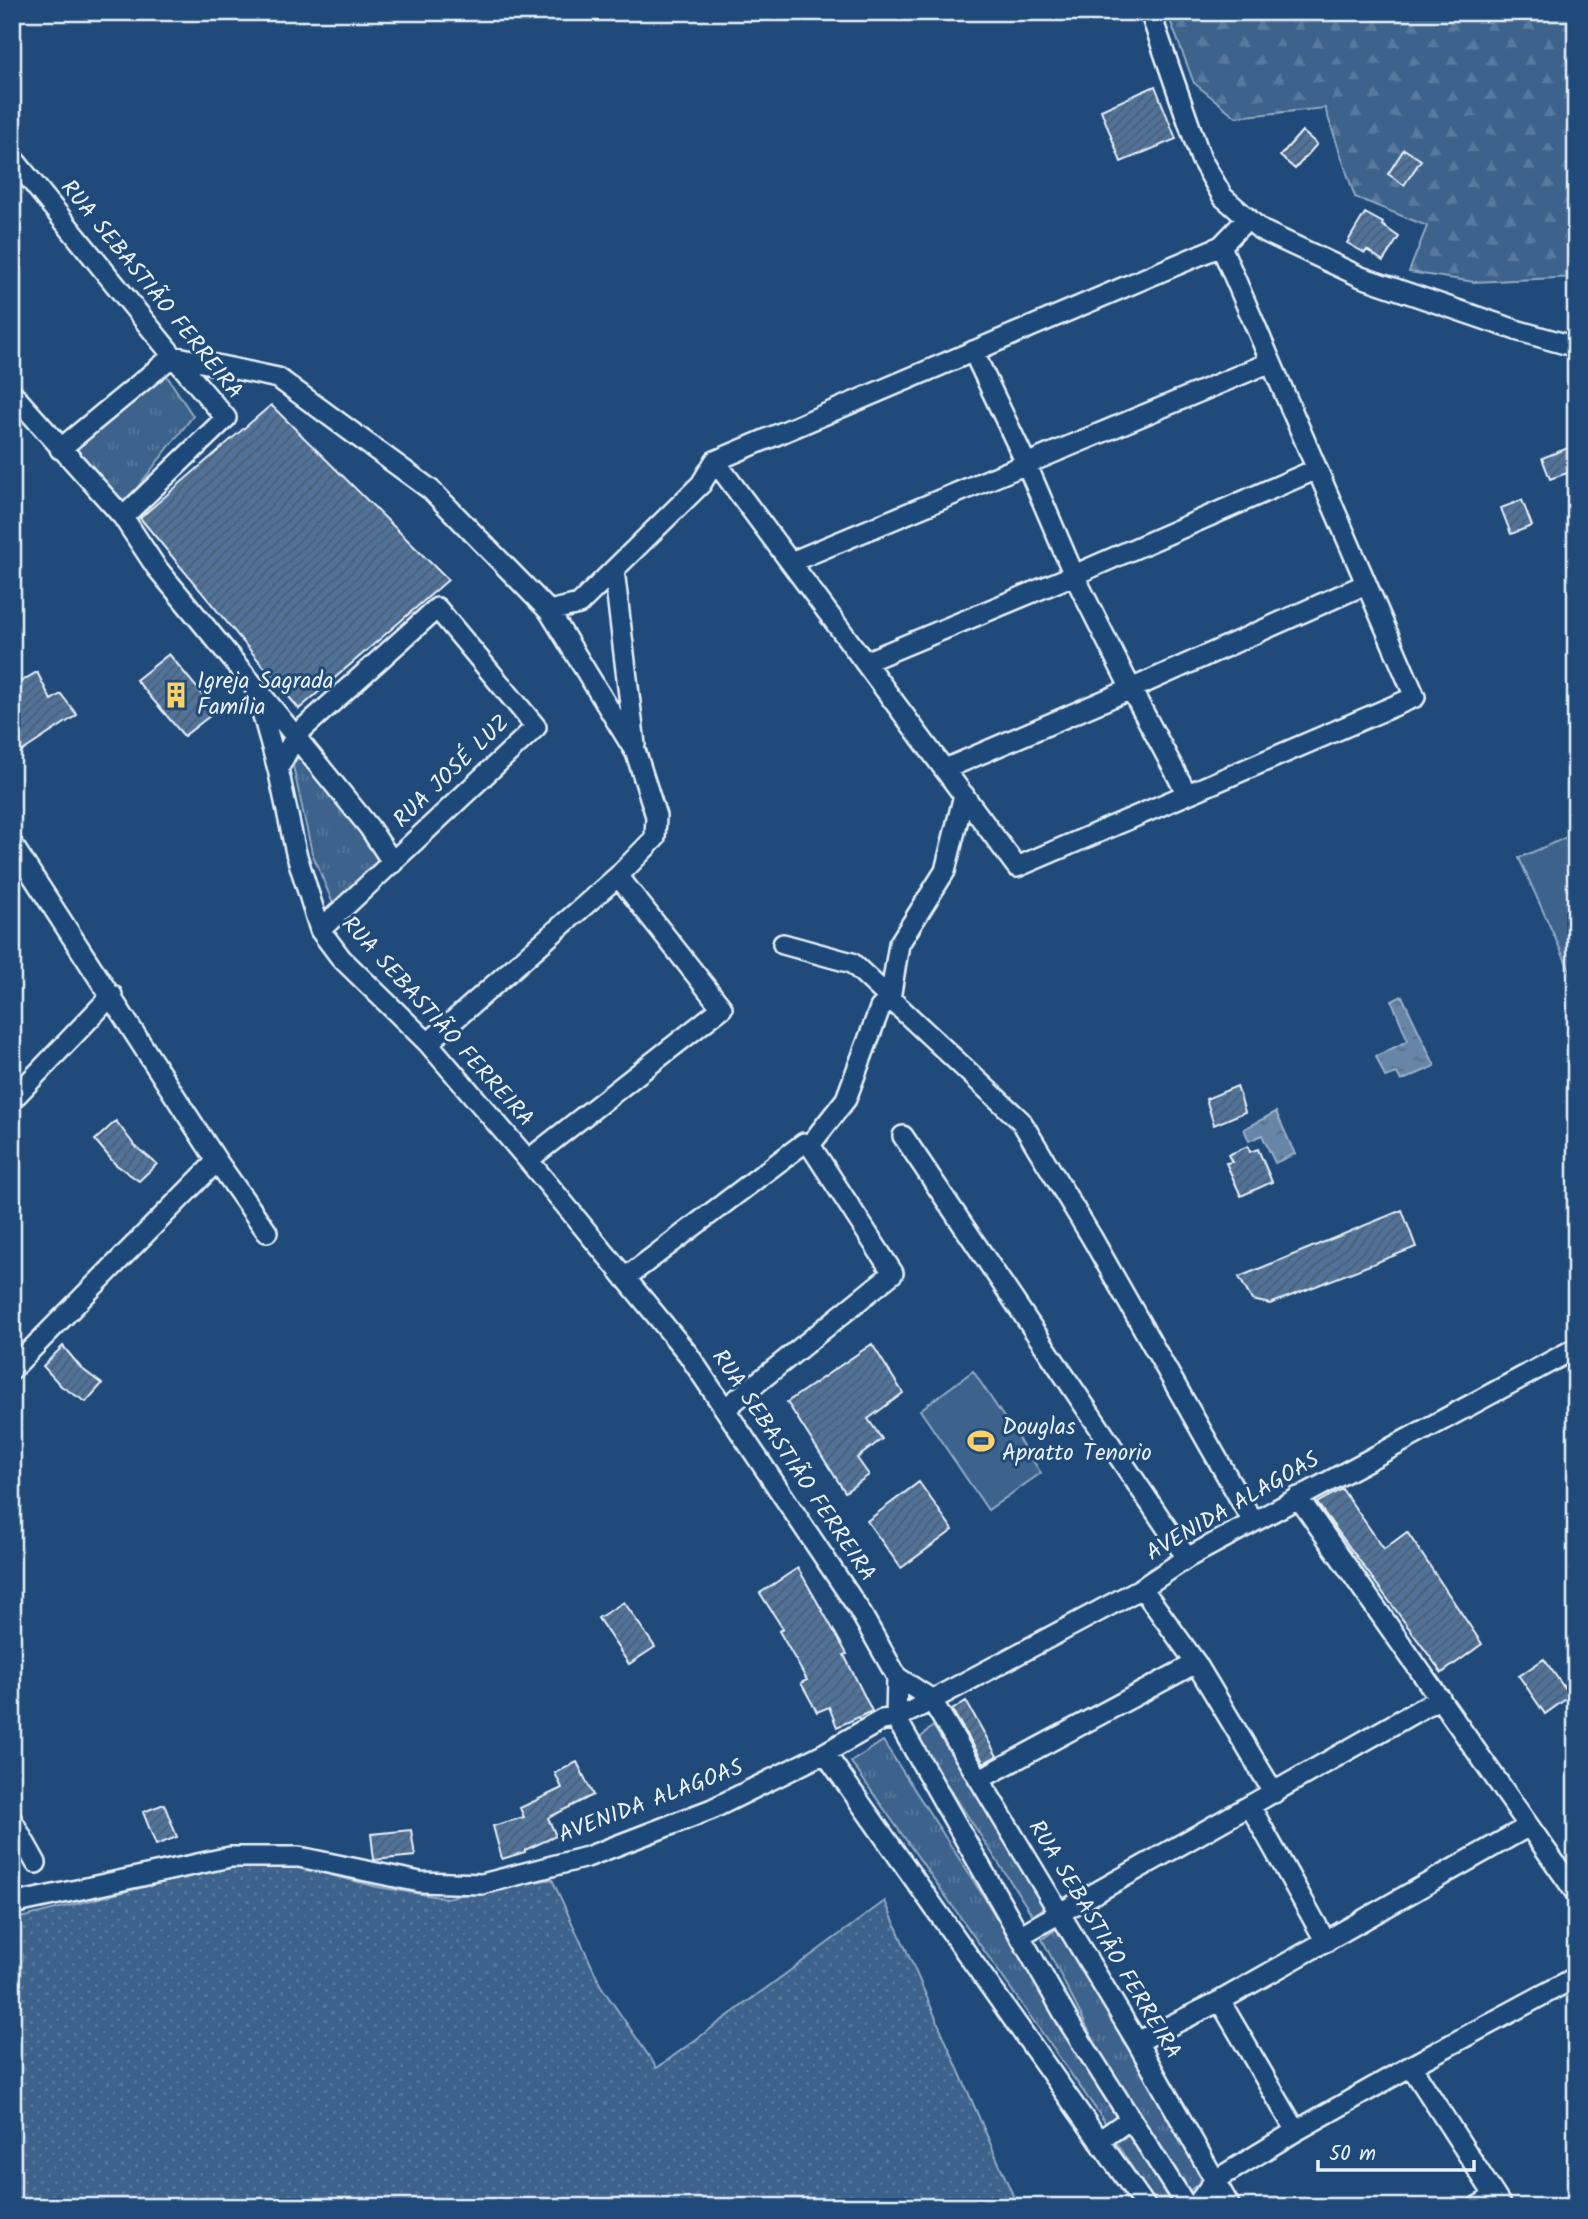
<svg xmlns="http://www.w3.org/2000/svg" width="1588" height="2219" font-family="Kalam,sans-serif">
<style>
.grass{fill:url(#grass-dots);stroke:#92aac2;stroke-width:2}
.forest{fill:url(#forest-firs);stroke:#92aac2;stroke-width:2}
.park{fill:url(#park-tufts);stroke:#92aac2;stroke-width:2}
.pitch{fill:#3c628c;stroke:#92aac2;stroke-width:2}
.water{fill:url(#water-ripples);stroke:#9ab0c7;stroke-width:2}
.building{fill:url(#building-hatch);stroke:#e8f1f8;stroke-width:2}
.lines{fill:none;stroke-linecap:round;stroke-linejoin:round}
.minor-casing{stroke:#e8f1f8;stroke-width:24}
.minor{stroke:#1f4a7a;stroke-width:19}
.labels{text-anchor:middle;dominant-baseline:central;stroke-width:6;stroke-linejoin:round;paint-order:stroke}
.street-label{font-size:23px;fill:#e8f1f8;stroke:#1f4a7a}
.poi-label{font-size:23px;fill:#e8f1f8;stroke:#1f4a7a;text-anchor:start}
</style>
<defs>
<pattern id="grass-dots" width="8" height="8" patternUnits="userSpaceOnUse" patternTransform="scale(1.75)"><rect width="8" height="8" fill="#3c628c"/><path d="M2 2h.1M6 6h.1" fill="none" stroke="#58799d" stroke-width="1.8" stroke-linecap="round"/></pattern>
<pattern id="forest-firs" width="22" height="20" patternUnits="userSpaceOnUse" patternTransform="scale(1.75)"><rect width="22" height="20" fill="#3c628c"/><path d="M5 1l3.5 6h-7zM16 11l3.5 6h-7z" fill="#58799d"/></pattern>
<pattern id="park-tufts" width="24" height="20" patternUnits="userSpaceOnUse" patternTransform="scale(1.75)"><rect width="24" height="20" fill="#3c628c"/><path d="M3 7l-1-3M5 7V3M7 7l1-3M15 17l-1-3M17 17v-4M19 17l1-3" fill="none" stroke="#58799d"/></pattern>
<pattern id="water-ripples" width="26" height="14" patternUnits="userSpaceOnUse" patternTransform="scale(1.75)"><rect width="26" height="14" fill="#6685a7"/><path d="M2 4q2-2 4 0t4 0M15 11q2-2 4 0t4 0" fill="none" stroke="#596d82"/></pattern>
<pattern id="building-hatch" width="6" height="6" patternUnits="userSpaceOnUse" patternTransform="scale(1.75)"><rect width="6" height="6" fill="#517399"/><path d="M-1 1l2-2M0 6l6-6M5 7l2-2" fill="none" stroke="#4c5e72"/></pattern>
</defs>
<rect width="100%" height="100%" fill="#1f4a7a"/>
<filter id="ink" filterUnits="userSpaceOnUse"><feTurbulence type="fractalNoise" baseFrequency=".0143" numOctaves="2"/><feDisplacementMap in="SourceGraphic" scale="14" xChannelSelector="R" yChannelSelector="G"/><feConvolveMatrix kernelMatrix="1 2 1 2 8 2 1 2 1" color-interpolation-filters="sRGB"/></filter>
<g filter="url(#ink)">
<path class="grass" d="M231,1865L303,1868L378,1887L445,1898L552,1879L601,1986L657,2068L885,1901L1018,2207H12V1920Z"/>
<path class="forest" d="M1167,12H1576V277L1474,282L1409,272L1427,226L1355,197L1325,108L1236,117L1194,83Z"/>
<path class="park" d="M163,370L193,416L123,506L73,446Z
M301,752L382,857L381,865L334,906L312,853L293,766Z
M933,1726L1049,1904L1033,1916L918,1740Z
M883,1741L982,1894L1117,2118L1107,2125L851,1762Z
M1060,1927L1203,2180L1189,2191L1113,2078L1042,1939Z
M1130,2135L1174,2207H1156L1116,2142Z"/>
<path class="pitch" d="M1576,833V971L1571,973L1519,858Z
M973,1371L1041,1473L988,1510L920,1410Z"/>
<path class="water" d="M1402,996L1435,1066L1401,1081L1397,1073L1385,1077L1376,1056L1408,1041L1392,1001Z
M1276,1112L1295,1154L1275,1163L1262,1135L1249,1141L1244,1129Z"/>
<path class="building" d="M1155,86L1176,139L1121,162L1101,110Z
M1302,131L1317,144L1295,169L1280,156Z
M1404,149L1421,160L1404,185L1388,174Z
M1365,213L1383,223L1382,225L1399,237L1383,261L1367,250L1365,253L1347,243Z
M271,405L448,580L299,709L140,518Z
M1576,445V470L1550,479L1542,458Z
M1522,500L1532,526L1511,534L1501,508Z
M169,654L216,711L184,736L136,680Z
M37,672L51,700L61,694L77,715L12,758V687Z
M1237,1086L1245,1112L1214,1125L1206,1099Z
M116,1121L135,1146L157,1164L139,1181L115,1164L95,1140Z
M1248,1146L1250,1152L1258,1149L1272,1182L1241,1196L1226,1163L1232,1162L1228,1155Z
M1402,1210L1416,1247L1270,1304L1252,1300L1239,1277Z
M872,1344L903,1393L868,1419L882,1439L857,1458L869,1475L845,1492L787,1402Z
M63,1346L81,1368L102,1384L86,1402L61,1386L43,1366Z
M919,1482L953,1530L901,1568L867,1521Z
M1342,1489L1384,1549L1407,1532L1482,1644L1442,1673L1317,1503Z
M798,1568L847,1654L844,1655L872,1711L837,1727L829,1707L817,1712L801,1683L807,1680L779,1631L783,1629L760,1593Z
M624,1602L655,1647L629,1664L598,1618Z
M1544,1659L1570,1696L1545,1714L1519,1676Z
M966,1701L997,1756L984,1763L952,1710Z
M577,1762L593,1795L548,1818L556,1836L525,1850V1852L502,1859L493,1826L524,1817L520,1808L562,1788L555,1773Z
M164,1804L177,1837L156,1845L143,1812Z
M411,1830L415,1856L374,1860L371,1834Z"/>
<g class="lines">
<g class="minor-casing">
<path id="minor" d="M1150,12L1201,159L1223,197L1261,230L1361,277L1519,331L1576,347
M12,157L173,356L226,418L123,517
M973,351L1026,463L1074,575L1131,689L1187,794
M12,393L123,517L156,567L255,687L278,769L296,853L320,930L341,958L428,1043L528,1160L688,1354L858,1608L897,1677L931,1699L1137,2042L1230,2207
M60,449L173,356L278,378L431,490L549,611L579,604L701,484L715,461L1221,246L1248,218
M715,461L1017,867L1415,697L1221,246
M791,562L1271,362
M614,570L635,745
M865,662L1074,575L1317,469
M260,693L369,827L393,863
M278,769L296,735L437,608L536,727L320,930
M945,769L1131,689L1366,584
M12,844L217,1161L267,1232
M783,944L852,963L1021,1121L1092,1238L1253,1522
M428,1043L618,876L655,838L656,816L636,753L549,611
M12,1100L112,995
M903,1136L1187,1558
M810,1145L846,1099L880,1008L890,999L899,944L945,871L964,795
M528,1160L722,1008L618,876
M625,1278L804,1143L810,1145L893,1273L726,1408
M12,1369L217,1161
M1298,1497L1576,1893
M1142,1588L1196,1663L1274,1793
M897,1677L896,1718L1070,2024L1187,2207
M825,1753L1146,2207
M980,1779L1196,1663
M1250,1806L1326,1942
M12,1820L36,1863
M12,1904L230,1857H299L420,1882L482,1884L587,1857L712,1809L825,1753L882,1720L896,1718L915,1709L1142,1588L1187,1558L1576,1348
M1021,1935L1440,1698
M1220,2001L1296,2131
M1137,2042L1220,2001L1529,1826
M1411,2066L1502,2207
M1099,2141L1130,2119
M1195,2207L1214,2181L1296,2131L1411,2066L1576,1977
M1477,2207L1494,2196"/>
</g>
<use href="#minor" class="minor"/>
</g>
</g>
<defs>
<g id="building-bare" transform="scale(2.1)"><path d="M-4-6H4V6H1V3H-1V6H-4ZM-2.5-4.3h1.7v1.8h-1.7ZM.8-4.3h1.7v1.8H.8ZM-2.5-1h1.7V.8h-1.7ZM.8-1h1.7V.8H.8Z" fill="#ffd166" stroke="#1f4a7a" stroke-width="2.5" paint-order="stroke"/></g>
<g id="stadium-bare" transform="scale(2.1)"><path d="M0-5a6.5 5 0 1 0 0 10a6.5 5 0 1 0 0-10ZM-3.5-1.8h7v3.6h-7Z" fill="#ffd166" stroke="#1f4a7a" stroke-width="2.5" paint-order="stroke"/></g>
</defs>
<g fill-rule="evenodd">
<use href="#building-bare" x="176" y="695"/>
<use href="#stadium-bare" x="981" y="1441"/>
</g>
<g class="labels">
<g class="street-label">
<text transform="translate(151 290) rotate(51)">RUA SEBASTIÃO FERREIRA</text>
<text transform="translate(452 772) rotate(-44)">RUA JOSÉ LUZ</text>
<text transform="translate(437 1022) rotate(48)">RUA SEBASTIÃO FERREIRA</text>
<text transform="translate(793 1466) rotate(56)">RUA SEBASTIÃO FERREIRA</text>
<text transform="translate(1233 1507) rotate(-30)">AVENIDA ALAGOAS</text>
<text transform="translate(651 1802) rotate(-21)">AVENIDA ALAGOAS</text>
<text transform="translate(1104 1940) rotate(59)">RUA SEBASTIÃO FERREIRA</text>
</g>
<g class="poi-label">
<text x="197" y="682">Igreja Sagrada<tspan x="197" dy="26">Família</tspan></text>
<text x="1002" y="1428">Douglas<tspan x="1002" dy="26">Apratto Tenorio</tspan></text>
</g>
</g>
<rect width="1588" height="2219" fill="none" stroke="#1f4a7a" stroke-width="42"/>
<rect x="21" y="21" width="1546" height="2177" fill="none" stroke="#e8f1f8" stroke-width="2.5" filter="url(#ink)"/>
<path d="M1318 2160v10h156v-10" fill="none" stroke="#e8f1f8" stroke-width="3.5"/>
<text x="1329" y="2160" font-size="21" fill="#e8f1f8" stroke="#1f4a7a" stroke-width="5" paint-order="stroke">50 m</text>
</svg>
